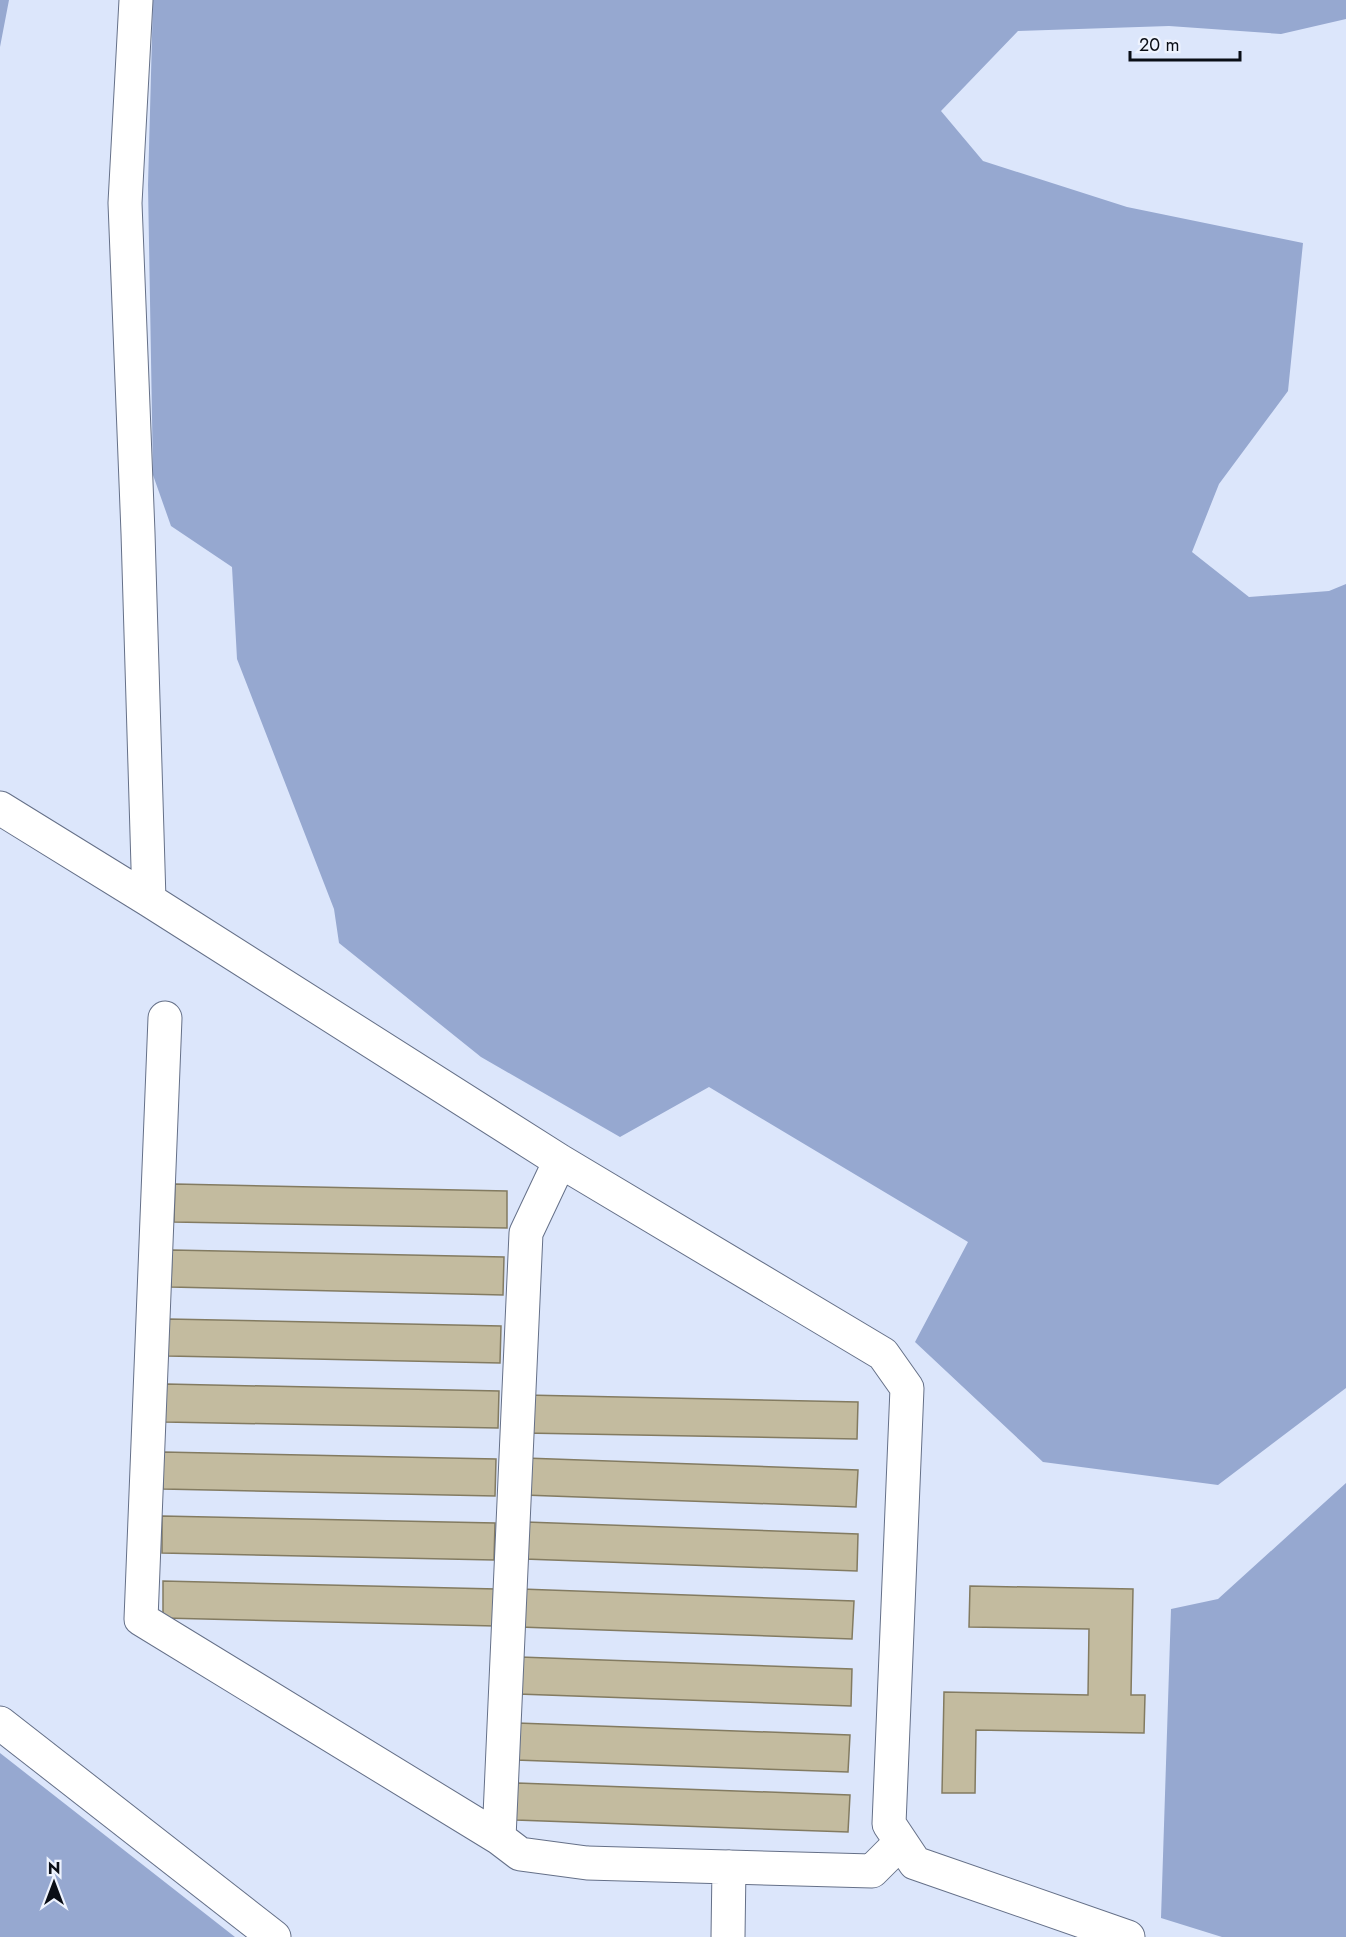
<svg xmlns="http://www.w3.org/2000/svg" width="1346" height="1937" font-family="Jost,sans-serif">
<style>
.forest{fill:#96a8d0}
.building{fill:#c3bb9f;stroke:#837b61;stroke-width:1.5}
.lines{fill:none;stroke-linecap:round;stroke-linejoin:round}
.minor-casing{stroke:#657088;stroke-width:35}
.minor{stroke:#fff;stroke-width:33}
</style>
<rect width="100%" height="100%" fill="#dce6fb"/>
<path class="forest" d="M0,0H9L0,47Z
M153,0H1346V19L1281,34L1169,26L1018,31L941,111L983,161L1127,207L1303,243L1288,391L1219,484L1192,552L1249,597L1329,591L1346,584V1388L1218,1485L1043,1462L915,1342L968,1242L709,1087L620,1137L481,1057L339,943L334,909L237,659L232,567L171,526L153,475L148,185Z
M1346,1483V1937H1222L1161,1918L1171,1609L1218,1599Z
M0,1753L235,1937H0Z"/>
<path class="building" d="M175,1184L507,1191V1228L174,1222Z
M172,1250L504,1257L503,1295L171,1287Z
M168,1319L501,1326L500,1363L168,1356Z
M166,1384L499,1391L498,1428L165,1422Z
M525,1395L858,1402L857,1439L524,1433Z
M163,1452L496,1459L495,1496L163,1489Z
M525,1458L858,1470L856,1507L524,1495Z
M162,1516L495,1523L494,1560L162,1553Z
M526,1522L858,1534L857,1571L525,1559Z
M163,1581L496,1589L495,1626L163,1618Z
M970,1586L1133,1589L1131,1695H1145L1144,1733L976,1730L975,1793H942L944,1692L1088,1695L1089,1629L969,1627Z
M521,1589L854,1601L852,1639L520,1627Z
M520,1657L852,1669L851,1706L518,1694Z
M517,1723L850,1735L848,1772L516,1760Z
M517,1783L850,1795L848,1832L516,1820Z"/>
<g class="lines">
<g class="minor-casing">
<path id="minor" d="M136,0L125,203L138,533L149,900
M0,808L149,900L560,1161L883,1354L907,1388L889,1824L915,1863L1128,1937
M165,1018L141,1619L499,1838
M560,1161L526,1233L499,1838L520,1854L587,1863L872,1871L901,1842
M0,1723L274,1937
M728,1937L729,1867"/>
</g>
<use href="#minor" class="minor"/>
</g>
<g transform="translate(54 1883)" stroke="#eef3fe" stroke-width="4.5" paint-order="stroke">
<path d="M0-4.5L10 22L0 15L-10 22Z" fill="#0a0e16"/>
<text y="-9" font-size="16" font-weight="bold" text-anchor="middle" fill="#0a0e16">N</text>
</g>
<path d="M1130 51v9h110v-9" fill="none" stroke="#0a0e16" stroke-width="3"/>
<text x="1139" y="51" font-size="18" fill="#0a0e16" stroke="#eef3fe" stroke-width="4.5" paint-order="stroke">20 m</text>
</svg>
